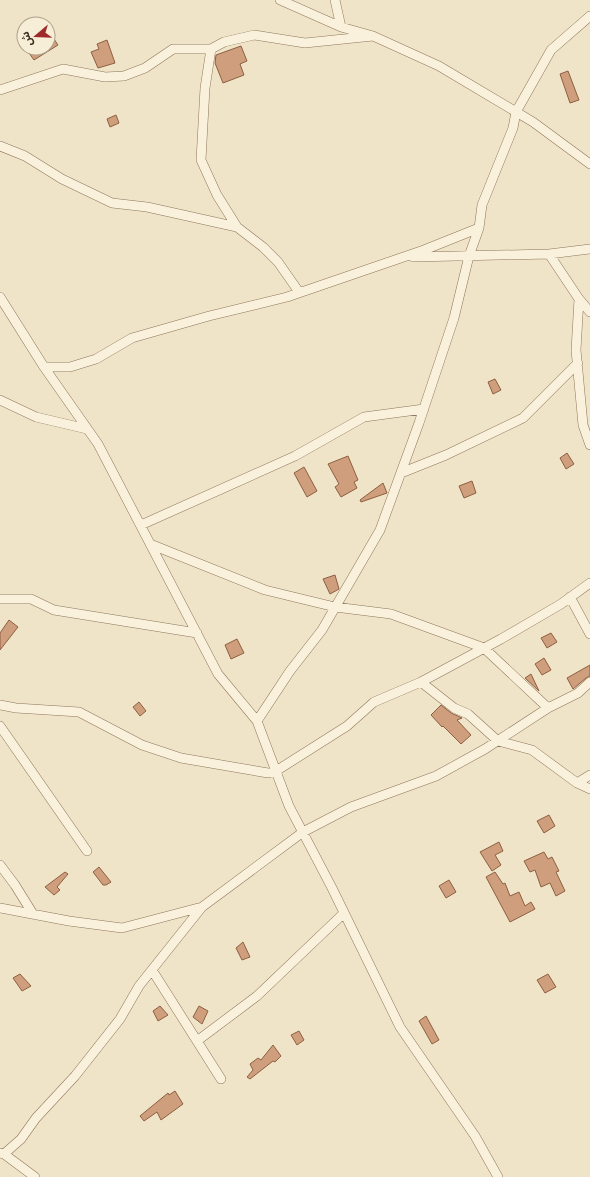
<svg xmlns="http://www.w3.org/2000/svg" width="590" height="1177" font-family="'Crimson Pro','Noto Sans Arabic',serif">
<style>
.building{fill:#cf9f7d;stroke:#8d5f41}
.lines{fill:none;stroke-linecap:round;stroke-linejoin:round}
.street-casing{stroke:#8d765c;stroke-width:10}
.street{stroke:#faf1dc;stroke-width:9}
</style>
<rect width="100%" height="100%" fill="#f0e4c8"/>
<path class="building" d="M54,39L58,45L34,60L29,53L38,48H48V42Z
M107,40L115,63L98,68L91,52L99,49L97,44Z
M241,46L247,61L240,64L244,75L223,83L215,63L216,55Z
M568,71L579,100L570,103L560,74Z
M116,115L119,123L110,127L107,119Z
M495,379L501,390L493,394L488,382Z
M567,453L574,464L566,469L560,458Z
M348,456L358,480L354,482L357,488L341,497L335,487L339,484L328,464Z
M304,467L317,491L307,497L294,473Z
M472,481L476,493L464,498L459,486Z
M383,483L387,493L361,502L360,500Z
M335,575L339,589L330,594L323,579Z
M9,620L18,627L0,650V633Z
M551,633L557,642L547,648L541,638Z
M237,639L244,653L231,659L225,645Z
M544,658L551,670L542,675L535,664Z
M590,665V676L586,678L573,689L567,678Z
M531,674L539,691L525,678Z
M139,702L146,711L140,716L133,707Z
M441,705L451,713L462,718L457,720L471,735L461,744L443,726L442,727L431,715Z
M549,815L555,826L544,833L537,821Z
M499,842L503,851L495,855L501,865L492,871L480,852Z
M544,852L548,859L552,857L559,871L556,872L565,891L556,896L550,883L541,887L535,870L530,872L524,861Z
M99,867L111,882L106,885H103L93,872Z
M65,872L68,874L57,887L60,890L54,895L45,887Z
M495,872L503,884L505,883L510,896L519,892L525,906L531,902L535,909L510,922L486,877Z
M449,880L456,892L446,898L439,886Z
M243,942L250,957L242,960L236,948Z
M20,974L31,986L22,991L13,978Z
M548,974L556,987L545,993L537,980Z
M160,1006L168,1015L158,1021L153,1011Z
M199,1006L208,1011L202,1024L193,1017Z
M426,1016L439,1040L432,1044L419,1021Z
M299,1031L304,1040L297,1045L291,1035Z
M273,1045L281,1056L275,1062L273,1061L250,1079L247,1077L253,1070L250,1064L258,1058L261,1060Z
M175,1091L183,1104L161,1120L157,1112L144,1121L140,1116L168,1093L169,1095Z"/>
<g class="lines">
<g class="street-casing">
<path id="street" d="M280,0L341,27L373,36L439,66L533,122L590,164
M335,0L341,27
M211,49L205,88L201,160L217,195L237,227L263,247L278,262L299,292
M0,90L63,69L105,77L124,76L145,68L173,49H211L224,42L254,35L305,43L373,36
M0,146L25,156L62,179L112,203L147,207L237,227
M549,254L579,299L590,312
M413,257L549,254L590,249
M0,297L44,367L98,444L218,674L257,721L289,806L332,888L400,1027L475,1136L498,1177
M579,299L576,350L583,425L590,445
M44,367H70L96,359L132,338L209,316L287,297L424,250L479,228
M0,400L36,417L87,429
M401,473L446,455L523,418L578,363
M141,525L295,456L364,417L424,409
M150,544L265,590L335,607L391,614L484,648L548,708
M570,597L590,634
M0,599H31L54,610L197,633
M421,682L454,708L468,714L498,741L532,750L577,783L590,789
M0,705L16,708L79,712L142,745L181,758L268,773L276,771L347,726L374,702L421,682L501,639L561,604L590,583
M257,721L290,671L322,630L380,530L419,423L454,318L469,256L479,228L482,205L513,128L516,112L551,50L590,16
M0,726L87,851
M577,783L590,775
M0,865L15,885L33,914
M0,908L69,921L122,928L202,907L303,832L351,807L436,776L485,749L548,708L578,693L590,682
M152,970L221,1079
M197,1041L257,996L344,913
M0,1153L4,1154L35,1177
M4,1154L21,1139L36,1118L75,1076L120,1019L139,986L202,907"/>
</g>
<use href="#street" class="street"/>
</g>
<g transform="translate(36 36) rotate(251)"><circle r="19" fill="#f7eed8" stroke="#ada18e"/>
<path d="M0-3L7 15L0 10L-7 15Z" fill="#9e2a2b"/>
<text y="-6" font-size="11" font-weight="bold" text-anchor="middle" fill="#3d2e20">ش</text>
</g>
</svg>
